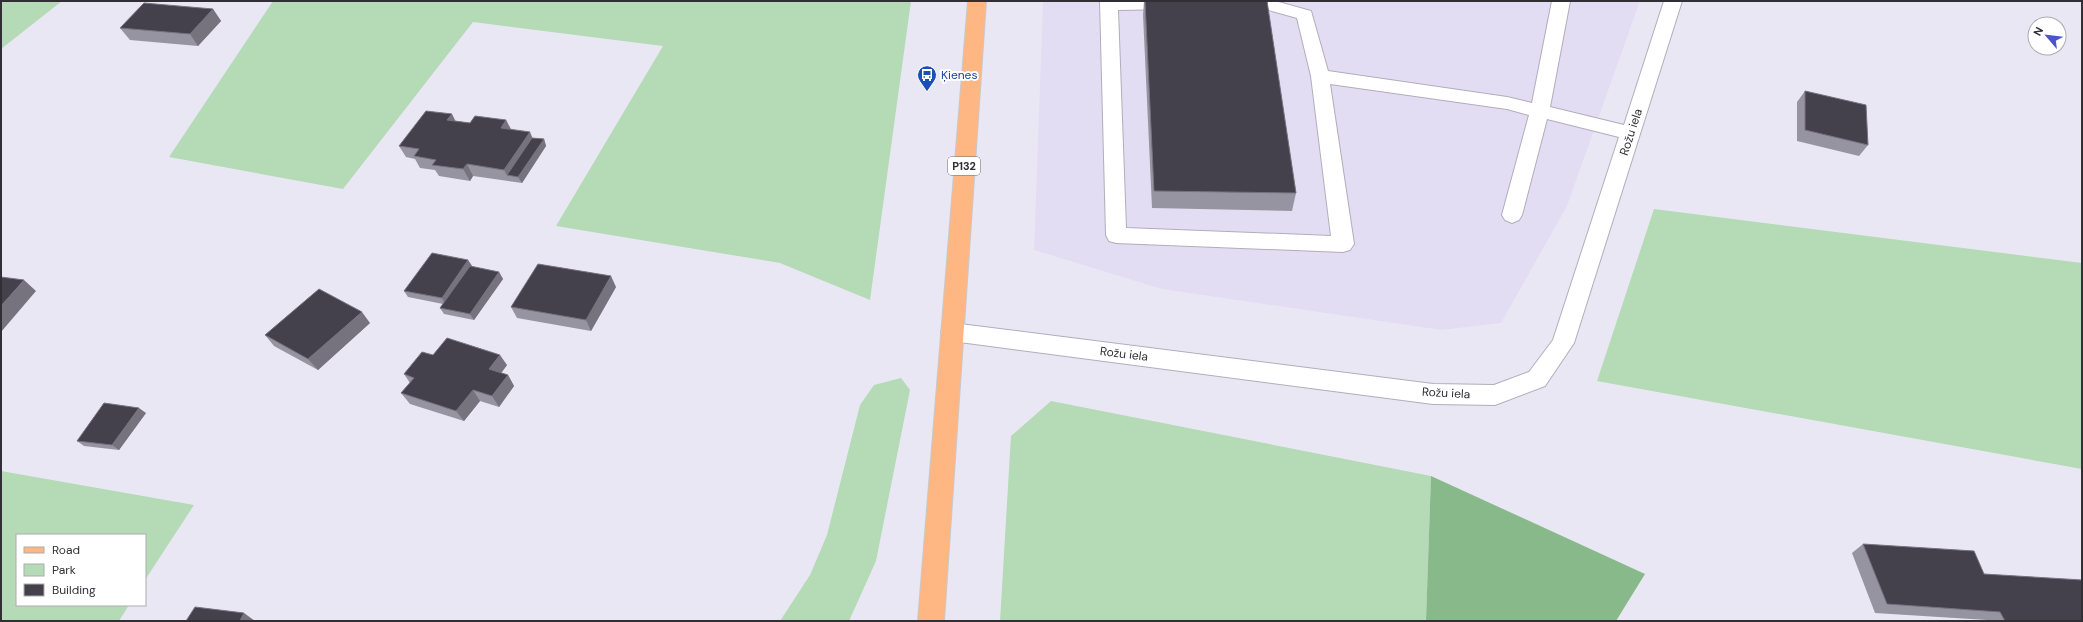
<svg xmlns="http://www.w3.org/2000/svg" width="2083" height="622" font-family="'DM Sans',sans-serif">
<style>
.built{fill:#e3ddf3}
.green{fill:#b4dab6}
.forest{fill:#87b98a}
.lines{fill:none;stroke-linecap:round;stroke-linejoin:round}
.minor-casing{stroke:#b1adbb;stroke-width:2}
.major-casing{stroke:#c9c9ca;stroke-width:2}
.minor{fill:#fff;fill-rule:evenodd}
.major{fill:#feb683;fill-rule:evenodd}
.wall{fill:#9794a1}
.shaded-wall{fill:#76737f}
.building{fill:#44414d;stroke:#76737f}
.labels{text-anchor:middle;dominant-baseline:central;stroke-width:4;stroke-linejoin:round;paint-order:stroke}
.shield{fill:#fff;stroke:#6f6d72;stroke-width:1}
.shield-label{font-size:11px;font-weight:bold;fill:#312f35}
.transit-label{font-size:12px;fill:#164399;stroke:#fff;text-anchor:start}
.street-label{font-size:12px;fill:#312f35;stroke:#fff}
</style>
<rect width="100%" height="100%" fill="#eae7f5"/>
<path class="built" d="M1043,1H1640L1567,206L1501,323L1441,330L1162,289L1034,250Z"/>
<path class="green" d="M1,1H62L1,49Z
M273,1H911L870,300L780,263L556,226L663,46L473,22L343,189L169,157Z
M1654,209L2082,263V469L1597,381Z
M901,378L910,390L876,561L849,621H780L810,575L827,535L860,405L874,385Z
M1051,401L1431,476L1426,621H1000L1011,436Z
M1,471L194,505L145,580V535H17V605H129L119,621H1Z"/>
<path class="forest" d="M1431,476L1645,574L1616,621H1426Z"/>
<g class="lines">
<g class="minor-casing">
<path id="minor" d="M1100,1H1181L1183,4L1180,8L1174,9L1118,10L1126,228L1331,236L1311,76L1297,18L1258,7L1232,6L1230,1H1275L1311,11L1328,71L1507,97L1532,103L1552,1H1570L1550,107L1624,125L1664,1H1682L1574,343L1545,386L1495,405L1433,404L952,341L944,338L941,332L944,326L952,323L1433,384L1494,385L1529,372L1553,340L1619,137L1547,119L1522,215L1519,220L1512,223L1505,220L1502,215L1529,115L1507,109L1330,84L1354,244L1350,250L1343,252L1116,243L1109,241L1106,235Z"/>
</g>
<g class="major-casing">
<path id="major" d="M968,1H986L944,621H918Z"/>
</g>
<use href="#minor" class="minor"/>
<use href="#major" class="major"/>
</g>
<path class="wall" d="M1144,1H1267L1296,193L1292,211L1152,208L1143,15Z
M213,9L221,21L198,46L130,40L120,28Z
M1805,91L1868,145L1859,156L1797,141V102Z
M506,120L511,129L532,138L544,139L546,146L522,183L473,176L470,181L439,176L435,170L420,168L415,159L406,157L399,146L455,121L470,123Z
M468,260L472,266L471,267L499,272L503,279L474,320L444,314L440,308L443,304L408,297L404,291Z
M616,287L591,331L517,318L511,307Z
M370,323L318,370L274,346L265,335Z
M433,355L507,365L501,373L508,375L514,386L499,407L480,401L464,421L410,404L401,393L410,383L404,374Z
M146,413L119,450L84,446L77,441Z
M1863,544L1984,574L2082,621H1987V620L1875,613L1852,553Z"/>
<path class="shaded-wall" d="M213,9L221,21L198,46L190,34Z
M452,114L458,126L447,120Z
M506,120L512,132L501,128Z
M530,132L535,144L507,175L510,181L504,170Z
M544,139L546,146L522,183L518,177Z
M467,164L473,176L470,181L463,169Z
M468,260L472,266L445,304L442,298Z
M499,272L503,279L474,320L470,314Z
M611,276L616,287L591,331L586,320Z
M24,280L36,291L1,332V306Z
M362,312L370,323L318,370L308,359Z
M500,355L507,365L496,380L489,369Z
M508,375L514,386L499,407L492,396Z
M473,390L480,401L464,421L456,411Z
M139,408L146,413L119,450L112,445Z
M244,613L255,621H240Z"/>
<path class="building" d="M1145,1H1267L1296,193L1154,191Z
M144,3L213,9L190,34L120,28Z
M1805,91L1866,105L1868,145L1805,130Z
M426,111L452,114L447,120L470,123L475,116L506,120L501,128L530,132L504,170L467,164L463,169L432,165L436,160L414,156L419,149L399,146Z
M532,138L544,139L518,177L507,175Z
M432,253L468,260L442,298L404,291Z
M538,264L611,276L586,320L511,307Z
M470,266L499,272L470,314L440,308Z
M1,277L24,280L1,306Z
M319,289L362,312L308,359L265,335Z
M447,338L500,355L489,369L508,375L492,396L473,390L456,411L401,393L414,378L404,374L422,352L433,355Z
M104,403L139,408L112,445L77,441Z
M1863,544L1974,551L1984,574L2082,580V621H2005L2000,612L1887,604Z
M195,607L244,613L240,621H186Z"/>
<defs>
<g id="bus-pin" transform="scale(1)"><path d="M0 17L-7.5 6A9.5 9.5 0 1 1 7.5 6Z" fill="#1a4fb4" stroke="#fff"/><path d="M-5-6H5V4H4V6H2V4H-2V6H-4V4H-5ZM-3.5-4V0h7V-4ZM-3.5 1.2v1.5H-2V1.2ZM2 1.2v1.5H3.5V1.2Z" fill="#fff"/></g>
</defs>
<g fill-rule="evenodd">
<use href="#bus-pin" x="927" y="75"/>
</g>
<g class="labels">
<rect class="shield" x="948" y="157" width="32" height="18" rx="3"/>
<g class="shield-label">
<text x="964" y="166">P132</text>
</g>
<g class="transit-label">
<text x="941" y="75">Ķienes</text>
</g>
<g class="street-label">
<text transform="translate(1631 132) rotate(-72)">Rožu iela</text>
<text transform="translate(1124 354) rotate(7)">Rožu iela</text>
<text transform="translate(1446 393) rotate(3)">Rožu iela</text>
</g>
</g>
<rect width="2083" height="622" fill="none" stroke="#312f35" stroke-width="4"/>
<rect x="16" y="534" width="130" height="72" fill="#ffffff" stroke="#adacae"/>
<rect x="24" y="547" width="20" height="6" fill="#feb683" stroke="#adacae"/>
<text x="52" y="554" font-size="12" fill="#312f35">Road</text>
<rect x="24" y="564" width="20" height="12" fill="#b4dab6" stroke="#adacae"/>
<text x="52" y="574" font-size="12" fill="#312f35">Park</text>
<rect x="24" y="584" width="20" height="12" fill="#44414d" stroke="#adacae"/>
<text x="52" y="594" font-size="12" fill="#312f35">Building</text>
<g transform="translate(2047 36) rotate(298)"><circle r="19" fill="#ffffff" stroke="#adacae"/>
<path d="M0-3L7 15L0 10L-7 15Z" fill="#4c54ca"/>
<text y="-6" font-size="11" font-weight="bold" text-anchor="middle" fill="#312f35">N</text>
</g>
</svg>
